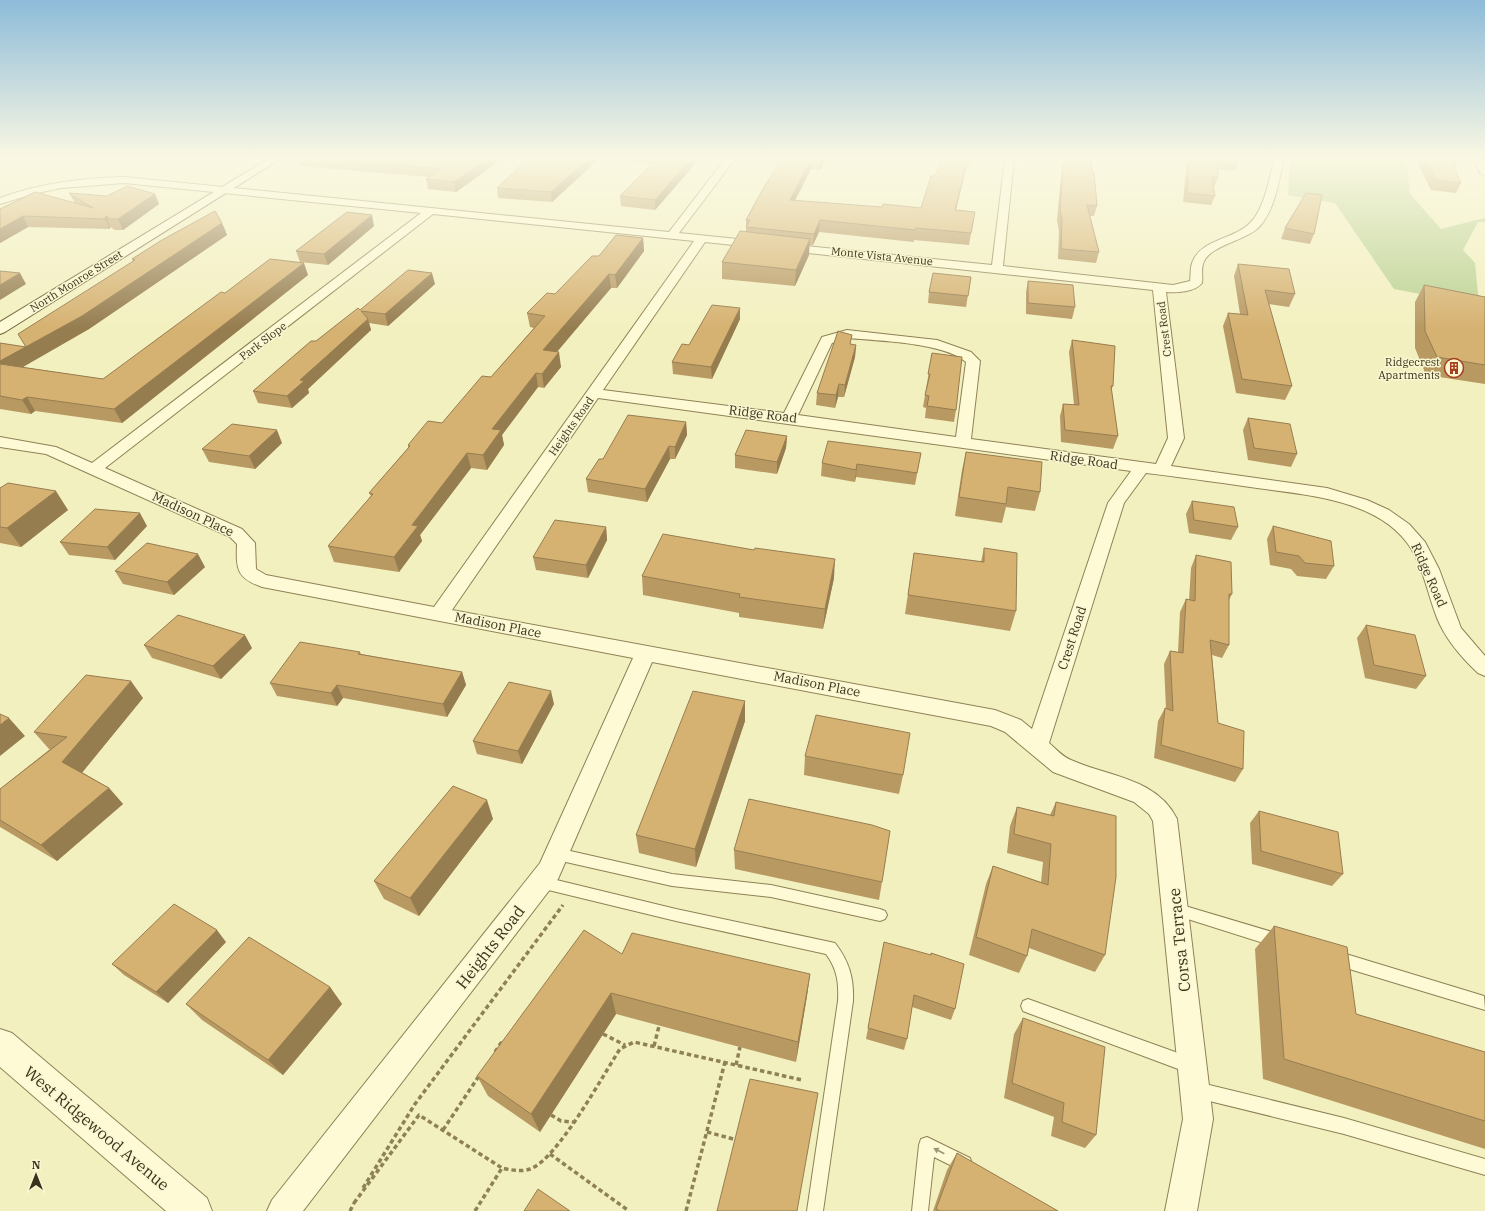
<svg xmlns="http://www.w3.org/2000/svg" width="1485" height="1211" font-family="'IBM Plex Serif',serif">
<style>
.green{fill:#bcd293}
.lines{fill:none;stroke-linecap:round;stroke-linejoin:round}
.service-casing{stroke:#8f8156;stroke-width:2}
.minor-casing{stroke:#8f8156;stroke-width:2}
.tertiary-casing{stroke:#8f8156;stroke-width:2}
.secondary-casing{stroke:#706139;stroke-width:2}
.path{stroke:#8f8156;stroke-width:3.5;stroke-dasharray:4.5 3;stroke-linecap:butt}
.service{fill:#fdfad5;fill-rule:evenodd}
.minor{fill:#fdfad5;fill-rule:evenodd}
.tertiary{fill:#fdfad5;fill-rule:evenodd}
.secondary{fill:#fdfad5;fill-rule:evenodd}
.wall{fill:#b89962}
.shaded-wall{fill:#967d50}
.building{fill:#d6b272;stroke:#967d50}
.oneway{fill:#9c9678}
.labels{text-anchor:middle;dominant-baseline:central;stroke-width:3;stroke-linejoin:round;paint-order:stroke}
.far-street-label{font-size:11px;fill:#3c331c;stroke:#f9f7d1}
.far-poi-label{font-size:11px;fill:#3c331c;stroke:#f9f7d1;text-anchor:end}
.street-label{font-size:13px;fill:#3c331c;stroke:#f9f7d1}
.near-street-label{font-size:16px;fill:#3c331c;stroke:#f9f7d1}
</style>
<rect width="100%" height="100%" fill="#f3f0c0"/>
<path class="green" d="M1290,159H1406L1410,194L1441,229L1485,218V222H1478L1463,250L1475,263L1479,305L1394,289L1335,203L1288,195Z"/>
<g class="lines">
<g class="service-casing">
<path id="service" d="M557,848L672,874L771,885L880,909L885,911L887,915L885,919L880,921L771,897L672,886L557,860L552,858L551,854L552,850Z
M540,876L676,909L835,943C849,961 854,978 853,1001L823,1211H807L838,1001C839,982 837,969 826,954L676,921L540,888L535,886L533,882L535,878Z
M1175,903L1279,934L1284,936L1286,941L1284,946L1279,948L1175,915L1170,913L1168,909L1170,905Z
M1336,951L1484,996L1485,1010L1336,965L1331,963L1329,958L1331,953Z
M1028,999L1189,1057L1194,1060L1197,1065L1194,1070L1189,1073L1028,1013L1023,1011L1021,1006L1023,1001Z
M1197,1082L1344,1118L1485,1159V1175L1344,1134L1197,1098L1192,1095L1189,1090L1192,1085Z
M927,1137L970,1158L972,1164L970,1170L964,1172L934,1157L928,1211H912L919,1145L921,1139Z"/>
</g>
<g class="minor-casing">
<path id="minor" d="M725,159H735L679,233L992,265L1005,159H1014L1003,266L1173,285L1190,281C1191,275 1190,269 1192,263C1201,238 1235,240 1251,222C1264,209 1270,177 1274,159H1284C1279,180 1275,209 1260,226C1247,241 1208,245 1203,264C1201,270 1203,277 1202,283C1195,292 1177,293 1166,292L1184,438L1171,466L1327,488L1367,500L1389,510L1409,524L1425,542L1439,569L1461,628L1485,656V676L1478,673C1461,657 1446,640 1437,618C1428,595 1424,570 1412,550C1381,498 1303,495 1250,487C1216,482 1180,477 1146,473L1124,503L1049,743C1056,749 1063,757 1071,760C1109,777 1157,778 1177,819L1213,1119L1197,1211H1165L1183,1119L1153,821L1149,814L1134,802L1053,772L1005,732L991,726L652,662L558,879L303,1211H267L272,1200L540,863L633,658L262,587C237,578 236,570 237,544L230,537L46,454L0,447V437L56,447L92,463L421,213L124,183L61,188L33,194L0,204V198C40,183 82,178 124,177L669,232ZM433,214L694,241L434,607L266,575L256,569L255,543L242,529L105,468ZM705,242L1153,290L1168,438L1156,464L971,439L980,361L971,352L937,340L847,330L822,337L784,413L603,390ZM848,338C878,341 943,342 966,362L956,437L798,415L832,343ZM598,398L1131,471L1108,503L1032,729L1021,720L995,710L452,610Z
M1474,159H1483L1485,163V176L1480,173Z"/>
</g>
<g class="tertiary-casing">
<path id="tertiary" d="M0,1029L12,1033L207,1198L212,1211H166L0,1067Z"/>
</g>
<g class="secondary-casing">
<path id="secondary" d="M268,159H280L5,332L0,334V322Z"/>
</g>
<path class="path" d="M603,1034L625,1045
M654,1046L659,1026
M495,1052L501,1043L503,1045
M736,1065L740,1047
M551,1115L561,1121L573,1122
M443,1130L479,1076
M707,1132L737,1140
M550,1154L629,1211
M363,1188L415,1104L563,905
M354,1203L419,1115L502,1168C510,1170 522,1172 530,1169C557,1160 603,1075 620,1049L634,1042L802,1080
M350,1211L354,1203
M475,1211L502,1168
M686,1211L725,1062"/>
<use href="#service" class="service"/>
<use href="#minor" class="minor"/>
<use href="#tertiary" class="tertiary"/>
<use href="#secondary" class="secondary"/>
</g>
<path class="wall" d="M299,159H502L456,192L428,189L426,179L429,177L301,166Z
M528,159H698L689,171L655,210L621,206L620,196L652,164L599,159L552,202L498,198L497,188Z
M782,159H825L821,170L811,169L795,201L882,207L921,208L935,176L941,159H971L970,164H967L956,210L975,212L969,245L914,240V242L819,232L813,245H809V255L795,286L722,279V262L746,232V220Z
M1064,159H1091L1092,172L1097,206L1094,216H1090L1099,252L1096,263L1058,259L1059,231L1057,220L1061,176Z
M1187,159H1238L1239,161L1235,171L1218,169V177L1214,187H1213L1215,196L1211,205L1183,202Z
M1419,159H1453L1456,165L1455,169L1461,183L1456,193L1431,190L1417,162Z
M69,193L107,196L155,194L159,204L123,230H115L110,227V229L28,227L0,243V209L75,203Z
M222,223L227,235L89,329L22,367L103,379L225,293L308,275L122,423L35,411L31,414L0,409V343L25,347L133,261L132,259Z
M374,226L328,265L300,262L296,251Z
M1285,228L1314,234L1310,244L1281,239Z
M643,238L644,251L617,288H611L556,352L561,367L544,388L538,387L502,435L504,445L487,470L471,468L420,535L422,541L399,572L334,562L328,546L371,496L369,493L408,448V445L442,423L491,377L534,328L530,327L527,313L555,294L599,256Z
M1238,264L1295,294L1289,307L1269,304L1292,386L1285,400L1236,393L1223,326L1228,313L1240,314L1234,276Z
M971,277L966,307L928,303L929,292Z
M1028,281L1075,307L1072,319L1026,314V292Z
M435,284L388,326L369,323L371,330L308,389L309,393L292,408L258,403L253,391L316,341L360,310Z
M1424,285L1485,297V384L1426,375L1415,348V302Z
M740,308V319L712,379L673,374L672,362L689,345Z
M1072,340L1113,386L1111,390L1118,436L1113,449L1061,442L1060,416L1063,404L1074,405L1069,352Z
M851,345H856L855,357L844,397H838L835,408L816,405L817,393Z
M932,353L956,410L954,422L925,418L926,408L923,407Z
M1248,418L1297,454L1291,467L1248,460L1243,430Z
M686,422L687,435L675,459H670L647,502L588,492L586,479L603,459Z
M787,436L786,448L777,474L735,468V455Z
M282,443L255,469L209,462L202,449Z
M966,452L1040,492L1035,511L1006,507L1002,523L955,516L962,470Z
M921,453L915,485L856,477L855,482L821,476L822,463Z
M0,488L68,510L21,547L0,543Z
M1192,501L1238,527L1231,540L1189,533L1186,514Z
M147,526L115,560L69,555L60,542Z
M1273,526L1334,566L1326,579L1297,576L1291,569L1270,565L1267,539Z
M606,527L607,540L588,578L536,570L533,557Z
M984,548L1016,611L1010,631L905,614L914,553L981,562Z
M1196,555L1232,594L1229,600V645L1222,658L1212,655L1218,723L1243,769L1235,782L1154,758L1158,721L1165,708L1166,709L1164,664L1170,651L1178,652L1180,612L1186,599L1189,600L1191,568Z
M205,567L174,595L123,584L115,571Z
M642,576L834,578L823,629L739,617V613L643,595Z
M1366,625L1426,676L1416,689L1365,678L1357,638Z
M144,645L252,648L221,679L152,658Z
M360,652L361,654L462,672L466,685L447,717L343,698L337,706L277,696L270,683Z
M143,698L82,772L109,788L123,804L57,861L0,827V789L50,749H49L34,732Z
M745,701V721L696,867L639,853L636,835Z
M554,704L522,764L477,754L473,741Z
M805,756L903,775L899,794L804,775Z
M1056,802L1105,955L1095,972L1029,948L1027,956L1019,973L969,955L986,884L993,866L1041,882L1043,862L1007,853L1010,826L1017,807L1050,815Z
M1259,811L1343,874L1332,886L1252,864L1250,823Z
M493,819L419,916L384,899L374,881Z
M734,850L882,882L879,900L735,869Z
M1274,926L1356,1014L1485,1052V1149L1263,1079L1255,949Z
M226,942L168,1003L124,975L112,964Z
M884,942L955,1009L951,1020L912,1007L907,1039L904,1050L866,1039Z
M622,954L810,974L807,996L796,1062L616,1014L540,1132L488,1096L477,1076Z
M330,987L342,1004L283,1075L202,1020L186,1004Z
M1023,1018L1096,1135L1085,1148L1051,1136L1054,1117L1004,1098L1014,1034Z
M957,1153L1058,1211H933L947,1170Z"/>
<path class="shaded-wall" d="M487,159H502L456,192L454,182Z
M588,159H599L552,202L551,192Z
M691,159H698L689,171L655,210V200Z
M811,159V169L789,211L790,200Z
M821,159H825L821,170Z
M968,159L967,164L953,221L955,210Z
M155,194L159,204L123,230L118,219Z
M372,215L374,226L328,265L324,254Z
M23,216L28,227L0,243V229Z
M106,216L110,227V229L105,219Z
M820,220L819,232L813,245L814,234Z
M222,223L227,235L89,329L4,378L0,371V361L82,316Z
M643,238L644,251L617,288L615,275Z
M810,239L809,255L795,286L796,270Z
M304,263L308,275L122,423L114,409Z
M20,273L26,284L0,300V285Z
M432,273L435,284L388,326L385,314Z
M609,274L611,288L546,365L543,350Z
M740,308V319L712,379L711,367Z
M368,319L371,330L308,389L309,393L292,408L287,396L300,380Z
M856,345L855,357L844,397L845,385Z
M559,352L561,367L544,388L542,374Z
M536,373L538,387L502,435L504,445L487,470L483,455L492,429Z
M839,384L838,397L835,408L836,395Z
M27,397L35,411L31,414L22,400Z
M686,422L687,435L675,459V447Z
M277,430L282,443L255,469L249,456Z
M787,436L786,448L777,474V462Z
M669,446L670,459L647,502L645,489Z
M467,453L471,468L420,535L422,541L399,572L394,557L412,525Z
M857,464L856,477L855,482L856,470Z
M56,491L68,510L21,547L7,528Z
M140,513L147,526L115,560L107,547Z
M606,527L607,540L588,578L586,565Z
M198,554L205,567L174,595L167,582Z
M835,559L834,578L823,629L825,609Z
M245,635L252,648L221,679L213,666Z
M462,672L466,685L447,717L443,704Z
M131,681L143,698L77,779L62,762Z
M337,685L343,698L337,706L331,693Z
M551,691L554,704L522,764L518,751Z
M745,701V721L696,867L695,849Z
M9,718L25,736L0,756V725Z
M109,788L123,804L57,861L41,845Z
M487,800L493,819L419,916L410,898Z
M217,930L226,942L168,1003L156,992Z
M810,974L807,996L796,1062L798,1042Z
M330,987L342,1004L283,1075L268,1060Z
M611,993L616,1014L540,1132L531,1114Z"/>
<path class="building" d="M328,159H487L454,182L426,179L442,169Z
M528,159H588L551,192L497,188Z
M657,159H691L655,200L620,196Z
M782,159H822H811L790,200L882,207L883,204L921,208L931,176H935L941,159H968L955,210L975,212L971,233L916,228L915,230L820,220L814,234L746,227L750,220H746L764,187Z
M1064,159H1091L1092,172H1094L1097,206L1087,205L1099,252L1061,249L1062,220L1060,210L1063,167Z
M1189,159H1238L1239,161L1218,159V177H1212L1215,196L1187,193Z
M1425,159H1453L1456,165H1453L1461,183L1436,180Z
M127,186L155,194L118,219H110L106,216L105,219L23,216L0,229V209L35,192L93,208L69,193L107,196Z
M1306,193L1322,195L1314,234L1285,228Z
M215,211L222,223L82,316L0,361V343L26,347L18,334L135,260L132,259L162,240Z
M347,212L372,215L324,254L296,251Z
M740,231L810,239L796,270L722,262Z
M616,235L643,238L615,275L609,274L543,350L559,352L542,374L536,373L492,429L501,430L483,455L467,453L412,525L418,526L394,557L328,546L373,494L369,493L410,446L408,445L428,421L442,423L482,376L491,377L545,316L527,313L547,293L555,294L592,256H599Z
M270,259L304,263L114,409L27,397L22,400L0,396V364L103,379L221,292L225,293Z
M1238,264L1289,269L1295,294L1265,290L1292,386L1242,379L1228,313L1248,315Z
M408,270L432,273L385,314L361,311L368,319L300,380L304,381L287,396L253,391L311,341H316L358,308L360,310Z
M0,271L20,273L0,285Z
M933,273L971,277L968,296L929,292Z
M1028,281L1073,285L1075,307L1028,303Z
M1424,285L1485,297V365L1437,357L1425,331Z
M712,305L740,308L711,367L672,362L682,344L689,345Z
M838,331L852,335L850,344L856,345L845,385L839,384L836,395L817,393Z
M1072,340L1115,346L1113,386H1111L1118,436L1065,430L1063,404L1079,405Z
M932,353L962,357L956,410L927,406L929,396L925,395L930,374H928Z
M628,415L686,422L675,447L669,446L645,489L586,479L599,459H603Z
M1248,418L1290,424L1297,454L1254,448Z
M232,424L277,430L249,456L202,449Z
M746,430L787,436L777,462L735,455Z
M828,441L921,453L917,473L857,464L856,470L822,463Z
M966,452L1042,462L1040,492L1008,487L1006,504L959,497Z
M8,483L56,491L7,528L0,527V488Z
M1192,501L1234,507L1238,527L1194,520Z
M95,509L140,513L107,547L60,542Z
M555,520L606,527L586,565L533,557Z
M1273,526L1331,541L1334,566L1305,563L1299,556L1276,552Z
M663,534L754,550L755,548L835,559L825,609L739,597L740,594L642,576Z
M147,543L198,554L167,582L115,571Z
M984,548L1017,553L1016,611L908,595L914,553L984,562Z
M1196,555L1231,562L1232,594H1229V645L1210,640L1218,723L1244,731L1243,769L1161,745L1165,708L1173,711L1170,651L1183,653L1186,599L1195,601Z
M178,615L245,635L213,666L144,645Z
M1366,625L1415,635L1426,676L1374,665Z
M300,642L360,652L358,654L462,672L443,704L337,685L331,693L270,683Z
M86,675L131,681L62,762L109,788L41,845L0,820V789L67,737L34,732Z
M509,682L551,691L518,751L473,741Z
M693,691L745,701L695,849L636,835Z
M0,714L9,718L0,725Z
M816,715L910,733L903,775L805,756Z
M453,786L487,800L410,898L374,881Z
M749,799L872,825L890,831L882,882L734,850Z
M1056,802L1116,816V877L1105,955L1032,929L1027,956L976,937L993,866L1048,885L1051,844L1014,834L1017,807L1054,816Z
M1259,811L1338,832L1343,874L1261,851Z
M174,904L217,930L156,992L112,964Z
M1274,926L1347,947L1356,1014L1485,1052V1121L1284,1059Z
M584,930L622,954L632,933L810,974L798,1042L611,993L531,1114L477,1076Z
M249,937L330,987L268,1060L186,1004Z
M884,942L931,955V953L964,964L955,1009L914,995L907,1039L868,1028Z
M1023,1018L1105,1047L1096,1135L1062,1122L1064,1103L1012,1083Z
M750,1079L818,1093L797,1211H717Z
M957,1153L1058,1211H940L936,1209Z
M538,1189L570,1211H524Z"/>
<defs><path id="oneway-solid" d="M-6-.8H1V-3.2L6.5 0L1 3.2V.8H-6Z"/></defs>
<use class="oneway" href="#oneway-solid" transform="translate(939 1151) rotate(-153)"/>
<linearGradient id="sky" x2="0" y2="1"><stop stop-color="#8dbbd9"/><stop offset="0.48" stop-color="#faf8e3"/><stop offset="1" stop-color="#faf8e3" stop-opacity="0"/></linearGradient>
<rect width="1485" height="328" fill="url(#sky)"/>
<defs>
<g id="building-ring" transform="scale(1)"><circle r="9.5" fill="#f9f7d1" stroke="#a53d1e" stroke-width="1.5"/><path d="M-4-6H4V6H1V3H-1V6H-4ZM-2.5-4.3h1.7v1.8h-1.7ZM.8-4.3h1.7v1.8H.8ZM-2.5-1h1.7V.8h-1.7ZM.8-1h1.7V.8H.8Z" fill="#a53d1e"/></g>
</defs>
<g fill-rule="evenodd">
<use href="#building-ring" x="1454" y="368"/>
</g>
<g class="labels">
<g class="far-street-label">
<text transform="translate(882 256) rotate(6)">Monte Vista Avenue</text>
<text transform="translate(76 281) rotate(-32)">North Monroe Street</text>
<text transform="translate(1164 329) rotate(-97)">Crest Road</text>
<text transform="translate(263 341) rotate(-37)">Park Slope</text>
<text transform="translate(571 426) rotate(-55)">Heights Road</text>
</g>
<g class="far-poi-label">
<text x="1440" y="362">Ridgecrest<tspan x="1440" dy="13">Apartments</tspan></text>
</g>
<g class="street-label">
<text transform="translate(763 414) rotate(7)">Ridge Road</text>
<text transform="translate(1084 460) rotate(8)">Ridge Road</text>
<text transform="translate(193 514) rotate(25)">Madison Place</text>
<text transform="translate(1429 575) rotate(66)">Ridge Road</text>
<text transform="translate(498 625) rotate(11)">Madison Place</text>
<text transform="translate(1072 638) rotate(-72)">Crest Road</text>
<text transform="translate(817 684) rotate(11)">Madison Place</text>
</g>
<g class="near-street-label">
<text transform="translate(1179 940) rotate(-96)">Corsa Terrace</text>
<text transform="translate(490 947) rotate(-52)">Heights Road</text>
<text transform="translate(97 1128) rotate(40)">West Ridgewood Avenue</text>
</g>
</g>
<g transform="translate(36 1175)" stroke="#f9f7d1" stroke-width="3" paint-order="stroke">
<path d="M0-3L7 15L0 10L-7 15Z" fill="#3c331c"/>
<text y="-6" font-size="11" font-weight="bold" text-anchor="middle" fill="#3c331c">N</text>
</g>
</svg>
